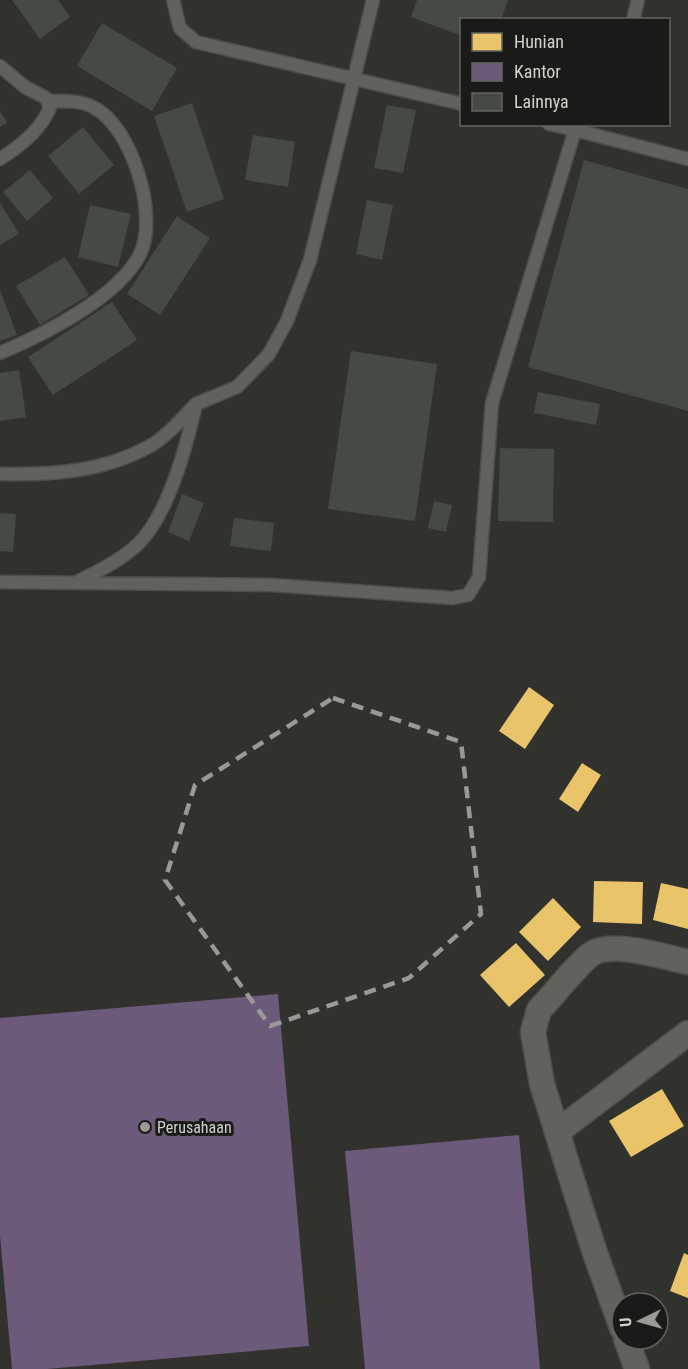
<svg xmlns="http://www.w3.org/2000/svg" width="688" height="1369" font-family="'Roboto Condensed',sans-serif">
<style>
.homes{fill:#e9c46a}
.offices{fill:#6d597a}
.building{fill:#454a43}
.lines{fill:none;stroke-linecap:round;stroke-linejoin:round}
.service-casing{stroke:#4e4e4a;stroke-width:15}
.minor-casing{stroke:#4e4e4a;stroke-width:27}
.service{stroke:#61625e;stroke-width:12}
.minor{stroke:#61625e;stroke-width:24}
.marked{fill:none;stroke:#999a95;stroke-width:4.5;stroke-dasharray:12 8;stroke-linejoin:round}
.poi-dot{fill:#999a95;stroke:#1a1b18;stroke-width:2}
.labels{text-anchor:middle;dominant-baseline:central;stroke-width:6;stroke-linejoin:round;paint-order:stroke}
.poi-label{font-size:16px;fill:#d1d2cd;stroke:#1a1b18;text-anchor:start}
</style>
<rect width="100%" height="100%" fill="#31322e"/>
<path class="homes" d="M529,687L554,705L525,749L499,731Z
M582,763L601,775L578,812L559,799Z
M594,881L643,882L642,924L593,922Z
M661,883L688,889V929L653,920Z
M553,898L581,927L548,961L519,932Z
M516,943L545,975L509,1007L480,975Z
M662,1089L684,1126L631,1157L609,1121Z
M684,1253L688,1255V1298L670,1291Z"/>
<path class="offices" d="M278,994L309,1346L47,1369H12L0,1236V1018Z
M519,1135L540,1369H365L345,1151Z"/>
<path class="building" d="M12,0H58L70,17L40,39Z
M417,0H508L501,20H462V36L411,17Z
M102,23L177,68L152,111L77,66Z
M192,103L224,199L187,212L154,116Z
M387,105L416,110L403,173L374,168Z
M0,111L7,122L0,127Z
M83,127L114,165L79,194L48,156Z
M253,135L295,142L288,187L245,180Z
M584,160L688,189V411L528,367Z
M30,170L53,198L27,221L3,192Z
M367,200L393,205L382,260L356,254Z
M0,202L19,234L0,245Z
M90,205L131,214L118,267L78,257Z
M177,216L210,238L160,315L127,294Z
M65,257L89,295L40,325L16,286Z
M0,290L17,335L0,341Z
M112,302L137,340L53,395L28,357Z
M351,351L437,364L415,521L328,509Z
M19,370L26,417L0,421V373Z
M538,392L600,404L596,425L534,413Z
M500,448L554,449L553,522L498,521Z
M182,494L204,503L189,541L168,532Z
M434,501L452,505L446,532L428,528Z
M0,513L16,514L13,552L0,551Z
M234,518L274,523L271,551L230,546Z"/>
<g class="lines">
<g class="service-casing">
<path id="service" d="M173,0L180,28L196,42L462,104
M633,20L638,0
M0,66L25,87L46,98L50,107C42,129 19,147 0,159
M549,124L575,130
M0,353C43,335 119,297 140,254C159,216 132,126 93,107C80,100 62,101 48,101
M0,474C51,475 103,472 148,447C166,438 182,418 196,404
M0,582L272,585L452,598L468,595L479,577L492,403L575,130L688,159
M77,582C98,571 122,560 139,543C169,513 187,444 196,404L237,387L269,354L287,321L310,260L373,0"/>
</g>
<g class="minor-casing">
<path id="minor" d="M557,1132L688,1033
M622,1328L594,1250L542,1084L533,1032L539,1010C550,999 582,959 593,953C614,941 665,957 688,962
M626,1339L637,1369"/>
</g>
<use href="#service" class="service"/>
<use href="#minor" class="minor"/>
</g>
<path class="marked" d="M333,698L461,742L481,914L409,978L270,1026L165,880L195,785Z"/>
<circle class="poi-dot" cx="145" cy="1127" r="6"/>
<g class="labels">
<g class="poi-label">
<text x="157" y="1127">Perusahaan</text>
</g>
</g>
<rect x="460" y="18" width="210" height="108" fill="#1a1b18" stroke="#636460" stroke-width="1.5"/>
<rect x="472" y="33" width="30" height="18" fill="#e9c46a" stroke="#636460" stroke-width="1.5"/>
<text x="514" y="48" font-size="18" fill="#d1d2cd">Hunian</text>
<rect x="472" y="63" width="30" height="18" fill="#6d597a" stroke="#636460" stroke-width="1.5"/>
<text x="514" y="78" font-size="18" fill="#d1d2cd">Kantor</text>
<rect x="472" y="93" width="30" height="18" fill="#454a43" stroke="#636460" stroke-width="1.5"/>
<text x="514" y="108" font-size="18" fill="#d1d2cd">Lainnya</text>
<g transform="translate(640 1321) rotate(265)"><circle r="28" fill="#1a1b18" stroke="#636460" stroke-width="1.5"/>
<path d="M0-4.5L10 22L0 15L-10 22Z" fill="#999a95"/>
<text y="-9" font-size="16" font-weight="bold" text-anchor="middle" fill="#d1d2cd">U</text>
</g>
</svg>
